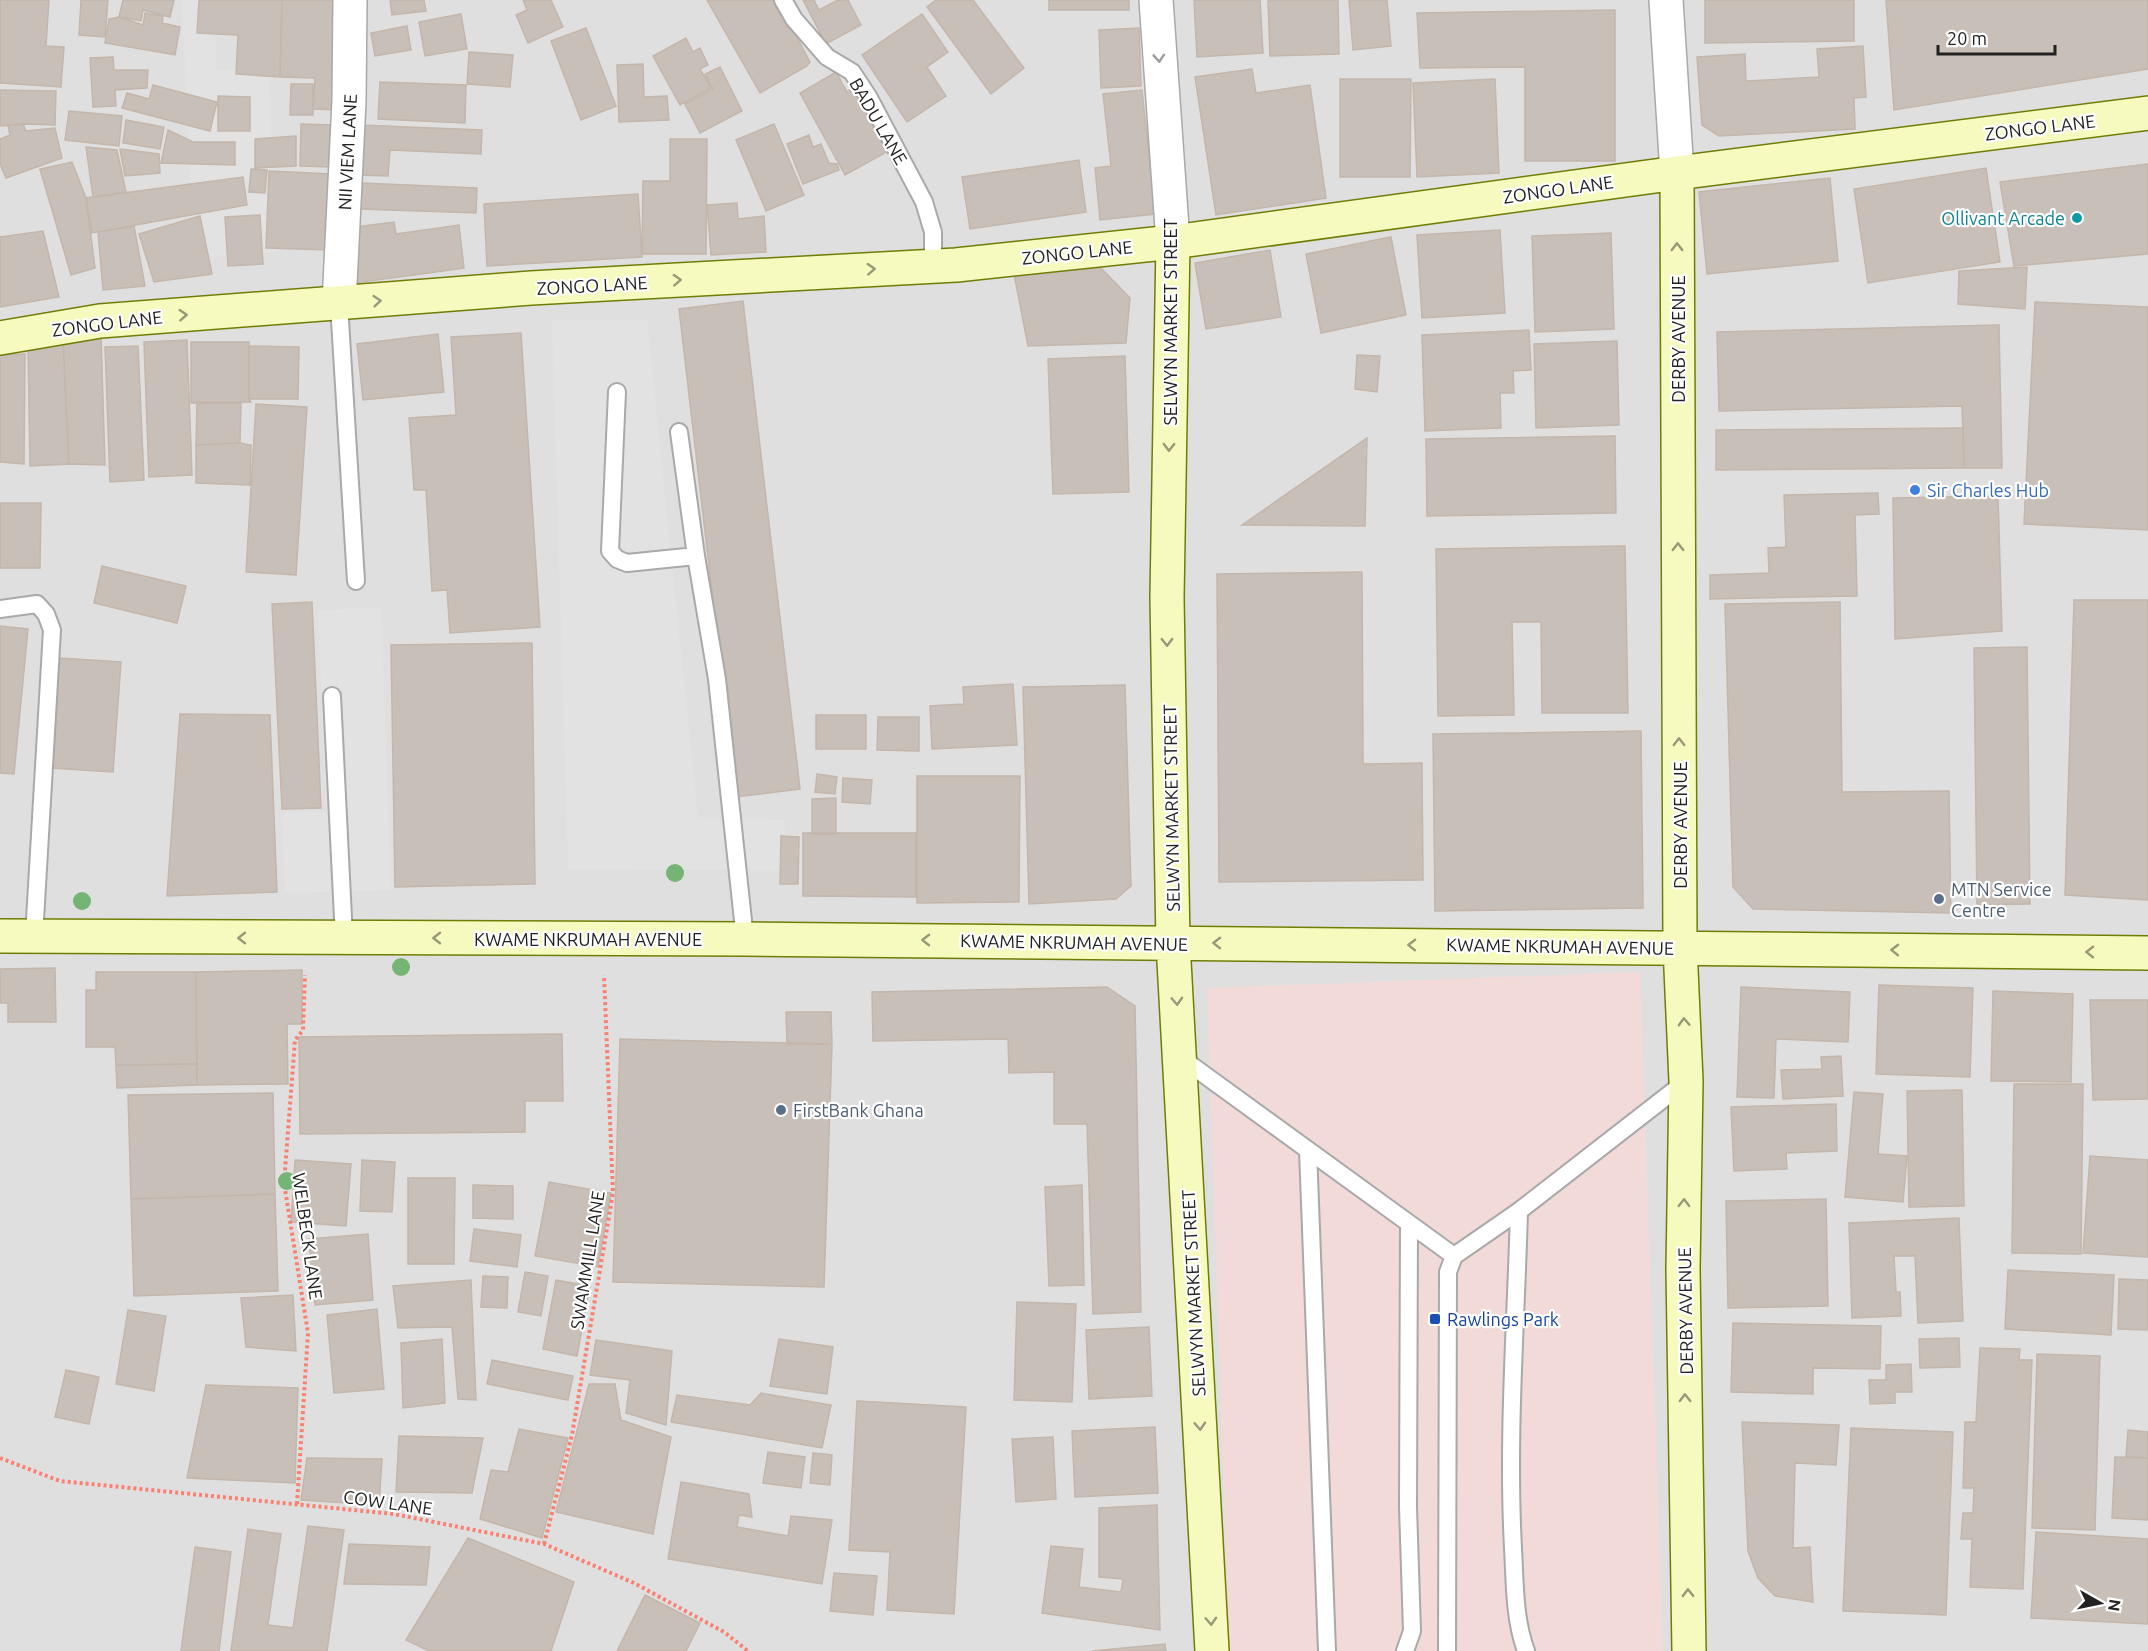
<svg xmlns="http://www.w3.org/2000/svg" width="2148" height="1651" font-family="Ubuntu,sans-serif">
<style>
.residential{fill:#e0dfdf}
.commercial{fill:#f2dad9}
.parking{fill:#e2e2e2}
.building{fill:#c7bfb8;stroke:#c4b6ab;stroke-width:1.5}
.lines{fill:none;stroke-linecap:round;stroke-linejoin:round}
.service-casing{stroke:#a9a9a9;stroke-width:20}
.minor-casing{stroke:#a9a9a9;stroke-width:36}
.tertiary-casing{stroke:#a9a9a9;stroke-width:36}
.secondary-casing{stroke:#707d05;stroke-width:36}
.path{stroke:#fa8072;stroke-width:4;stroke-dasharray:3 3;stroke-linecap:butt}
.service{stroke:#fff;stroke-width:16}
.minor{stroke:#fff;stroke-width:33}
.tertiary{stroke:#fff;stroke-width:33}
.secondary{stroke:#f7fabf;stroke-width:33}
.tree{fill:#74b475}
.oneway{stroke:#9c9c9c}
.oneway2{stroke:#979978}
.culture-dot{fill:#0f9aa8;stroke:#fff;stroke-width:2}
.shop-dot{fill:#3f7fe0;stroke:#fff;stroke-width:2}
.service-dot{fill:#5c6f8a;stroke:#fff;stroke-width:2}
.transit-dot{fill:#1a4fb4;stroke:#fff;stroke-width:2}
.labels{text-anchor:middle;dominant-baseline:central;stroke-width:4.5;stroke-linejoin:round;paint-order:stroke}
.street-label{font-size:18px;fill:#222;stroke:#fff}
.culture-label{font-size:18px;fill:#0d838f;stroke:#fff;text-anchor:end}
.shop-label{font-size:18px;fill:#366cbe;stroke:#fff;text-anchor:start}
.service-label{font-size:18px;fill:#4e5e75;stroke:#fff;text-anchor:start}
.transit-label{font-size:18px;fill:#164399;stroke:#fff;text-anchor:start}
</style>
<rect width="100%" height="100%" fill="#f2efe9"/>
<path class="residential" d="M0,0H2148V1651H0Z"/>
<path class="commercial" d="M1640,972L1663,1651H1229L1207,988Z"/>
<path class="parking" d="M182,0H213L217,70L268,68L277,252L194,257Z
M552,320H647L698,819L785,820L783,871L568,869Z
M381,607L391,890L285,893L282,813L326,811L318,610Z"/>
<path class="building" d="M0,0H49L46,46L64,47L61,87L0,83Z
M81,0H108L105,37L79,35Z
M123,0H174L170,17L143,10L141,21L119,17Z
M199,0H282L280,77L236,74L238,35L197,33Z
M282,0H343L340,110L313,109L315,78L280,77Z
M390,0H424L426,11L392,15Z
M523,0H551L563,27L528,43L516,15L527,10Z
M707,0H773L788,28L791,26L810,62L807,66L760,93Z
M803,0H814L819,10L838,0H848L861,25L826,44Z
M936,0H973L1024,68L991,94L927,7Z
M1049,0H1129V10H1049Z
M1194,0H1260L1263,53L1197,57Z
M1268,0H1338L1339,54L1270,56Z
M1349,0H1387L1391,46L1353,50Z
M1705,0H1854V41L1705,43Z
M1886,0H2148V69L1894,110Z
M1615,10V161H1525V67L1420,68L1417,13Z
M145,13L163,16L162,23L180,27L175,55L105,43L109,19L119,17L143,25Z
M461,14L467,49L425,56L419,22Z
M922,14L948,52L927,67L946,96L907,122L862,55Z
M407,26L411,50L375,56L371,33Z
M586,28L616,106L581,120L551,41Z
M1139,28L1141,86L1101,88L1099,30Z
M686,38L693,52L700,48L708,65L700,69L711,88L680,105L653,56Z
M1863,46L1866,97L1854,98L1855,129L1719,136L1702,125L1697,57L1745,54L1746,81L1819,77L1817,49Z
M469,52L513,55L510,87L467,84Z
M113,57L114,70H148L147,88L115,90L116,106L93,107L90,58Z
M643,64L644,97L667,96L669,120L619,122L617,65Z
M720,67L742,111L700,133L685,104L713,89L705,74Z
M1252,69L1256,93L1310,85L1326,198L1216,215L1195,77Z
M836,72L847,92L857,86L892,149L845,175L800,93Z
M1340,79H1411L1410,177H1340Z
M1495,79L1499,173L1417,177L1413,83Z
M380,82L466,85L465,123L378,119Z
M291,84H313V115H290Z
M153,85L217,102L210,131L122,108L127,93L149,99Z
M0,90L56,91L55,125L23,124L0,126Z
M1142,90L1155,214L1100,220L1095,168L1111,166L1103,94Z
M218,96L250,97V131H218Z
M69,111L122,116L119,146L65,140Z
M126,120L164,127L160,149L123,143Z
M23,124L26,131L55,128L62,158L6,178L0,164V139L10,135L8,125Z
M301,124L333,125L332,167L300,166Z
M774,124L804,195L766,211L736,140Z
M360,125L482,130L481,154L390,150L388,176L358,175Z
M168,130L193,142H235V165L161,163Z
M809,135L813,147L821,144L829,163L837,164L839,170L803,184L787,144Z
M296,136V166L255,168V139Z
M670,139H707L706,254H642L643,181H670Z
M86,147L117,150L126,192L93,197Z
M120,149L159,154L160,173L125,176Z
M1079,160L1086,212L970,229L962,177Z
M72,162L86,198L95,268L71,275L40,169Z
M2148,164V254L2014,266L2000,182Z
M1986,168L2000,262L1868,283L1854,189Z
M251,169L267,170L265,193L249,192Z
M269,171L331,174L328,250L266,248Z
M243,177L247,205L92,233L86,198Z
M1830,178L1838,261L1707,274L1699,192Z
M362,183L477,188L476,213L361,209Z
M638,194L642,257L487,266L484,204Z
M737,203L738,219L764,216L766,252L711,255L707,205Z
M260,215L263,264L228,266L225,217Z
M200,216L212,274L154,282L139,234Z
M394,222L396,234L459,225L464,268L355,283L348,228Z
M134,226L145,286L103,290L98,232Z
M1500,230L1505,313L1422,318L1417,235Z
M43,231L59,297L0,307V237Z
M1611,233L1614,329L1535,332L1532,236Z
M1391,237L1406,315L1321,333L1306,254Z
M1270,250L1281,317L1206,329L1195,263Z
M1100,267L1130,298L1126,343L1028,346L1014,274Z
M2027,267L2025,309L1958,304L1959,271Z
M743,301L800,789L736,797L679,309Z
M2035,302L2148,307V530L2024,524Z
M1999,325L2002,468H1964L1962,406L1719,411L1717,332Z
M1529,330L1531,370L1513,371L1514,393H1500L1501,428L1425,431L1422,335Z
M521,333L540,627L450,633L447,590L432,591L426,490H414L409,418L456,415L451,337Z
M438,334L444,392L363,400L357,344Z
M101,335L105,465L69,464L63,340Z
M63,340L69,464L30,466L28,345Z
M187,340L192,475L149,477L144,342Z
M1617,341L1619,425L1536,428L1534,344Z
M191,342H249V399L251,402L191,403Z
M138,346L144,480L110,482L105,347Z
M249,346L299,347L298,399H249Z
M25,354L24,464L0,462V355Z
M1357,355L1380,356L1377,392L1355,389Z
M1125,356L1129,492L1053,494L1048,359Z
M197,402L241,403L240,443L196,445Z
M256,404L307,407L296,575L246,572Z
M1963,428L1964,468L1716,470V430Z
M1615,436L1616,513L1427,516L1426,439Z
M1367,438L1365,526L1242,525Z
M240,443L251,445L250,485L196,483V445Z
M1878,493L1879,514L1855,515L1857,596L1710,599V575L1769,573L1768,548L1786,547L1784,495Z
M1998,496L2002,631L1895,639L1893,498Z
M0,503H41L40,568H0Z
M1625,546L1628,713H1542L1541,622H1512L1514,715L1438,716L1436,549Z
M102,566L186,586L177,623L94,603Z
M1362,572L1363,764L1422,763L1423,880L1219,882L1217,574Z
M2074,600H2148V900L2065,895Z
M312,602L321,808L282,809L272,604Z
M1840,602L1842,792L1949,791L1951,913L1753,909L1733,887L1725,604Z
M0,626L28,629L14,774L0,773Z
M532,643L535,884L395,887L391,645Z
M2027,647L2030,904L1977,905L1974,648Z
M59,658L121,662L113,772L51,768Z
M1013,684L1017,745L932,749L930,706L964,704L963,687Z
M1125,685L1131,886L1116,899L1029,904L1023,687Z
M180,714L270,715L277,892L167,896Z
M816,715H866V749H816Z
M878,717H919V751L877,750Z
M1641,731L1643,908L1435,911L1433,734Z
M817,774L837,777L835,794L815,792Z
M917,776H1020L1019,902L917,903Z
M843,778L872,780L870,804L842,802Z
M836,798V834H812V799Z
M803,833H916V897L803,896Z
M781,836L799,837L798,884H780Z
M55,968L56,1022H8V1003H0V969Z
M302,970V1024H287L288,1084L197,1085L196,972Z
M96,972H196L197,1064L116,1065L115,1047H86V990H96Z
M1879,985L1973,988L1970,1077L1876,1074Z
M1107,987L1135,1006L1141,1312L1093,1314L1087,1124H1054V1072L1009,1073L1008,1039L873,1041L872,992Z
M1741,987L1850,992L1848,1042L1776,1039L1774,1098L1737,1097Z
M1993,991L2073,994L2071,1082L1991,1081Z
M2090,1000H2148V1099L2093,1100Z
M786,1012H831L832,1044H787Z
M562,1034L563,1101H525V1132L300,1134L299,1037Z
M620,1039L832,1044L824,1287L613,1282Z
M1841,1056L1843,1096L1783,1099L1781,1070L1822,1069L1821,1057Z
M197,1064V1085L117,1088L116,1065Z
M2014,1084H2083L2081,1254L2012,1253Z
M1962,1090L1964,1206L1909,1207L1907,1091Z
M1854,1092L1883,1094L1878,1154L1907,1156L1903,1202L1845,1197Z
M273,1093L275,1194L131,1199L128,1095Z
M1836,1104L1837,1151L1786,1153L1787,1169L1734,1171L1731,1107Z
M2090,1156L2148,1160V1257L2083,1253Z
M295,1160L351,1164L346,1226L291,1222Z
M362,1160L395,1162L392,1212L360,1211Z
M408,1178H455L454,1264H408Z
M549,1182L611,1193L598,1267L535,1256Z
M473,1185L513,1186V1219L473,1218Z
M1082,1185L1084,1285L1049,1286L1045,1187Z
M275,1194L278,1291L134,1296L131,1199Z
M1826,1199L1828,1306L1728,1308L1726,1201Z
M1959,1218L1963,1321L1918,1323L1915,1256H1894L1896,1292H1900L1901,1316L1852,1318L1849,1223Z
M474,1229L521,1235L517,1267L470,1261Z
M368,1234L373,1300L315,1305L309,1239Z
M2008,1270L2114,1275L2111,1335L2005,1329Z
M525,1272L548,1276L541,1316L518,1312Z
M483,1276L508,1277L507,1308L481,1307Z
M2119,1279L2148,1280V1330L2118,1329Z
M471,1280L476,1400L458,1399L452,1327L398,1328L393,1286Z
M556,1280L590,1286L577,1356L543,1349Z
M293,1295L296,1351L246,1347L241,1298Z
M1017,1302L1076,1304L1072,1402L1014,1400Z
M377,1309L384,1389L334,1393L327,1315Z
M128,1310L166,1316L154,1391L116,1384Z
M1733,1323L1881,1326L1880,1369L1813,1368V1394L1731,1392Z
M1149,1327L1152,1396L1089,1399L1086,1330Z
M1959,1338L1960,1367L1920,1368L1919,1339Z
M442,1339L445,1403L403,1408L401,1343Z
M779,1339L833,1347L827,1394L770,1386Z
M596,1340L672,1351L666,1425L626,1413L630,1380L590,1375Z
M1980,1348L2020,1349L2019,1360H2032L2023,1589L1970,1587L1972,1539H1961L1963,1513H1973L1974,1488H1963L1965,1422H1976Z
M2037,1354L2100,1356L2095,1530L2032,1528Z
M492,1360L573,1376L568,1400L487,1384Z
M1911,1364L1912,1392H1895V1403L1870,1404L1869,1380H1886V1365Z
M66,1370L99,1377L89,1424L55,1417Z
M589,1384H615L621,1420L671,1437L653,1534L556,1512Z
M206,1385L298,1388L295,1483L187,1478Z
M761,1393L831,1405L822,1448L671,1422L677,1395L750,1405Z
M857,1401L966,1407L954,1614L887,1610L890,1552L849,1550Z
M1742,1422L1839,1425L1836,1465L1795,1463L1793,1548L1810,1547L1813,1602L1775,1596L1758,1578L1748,1551Z
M1155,1427L1158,1493L1075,1497L1072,1431Z
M1851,1428L1953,1432L1946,1615L1843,1611Z
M519,1429L568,1438L542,1538L480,1519L491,1470L508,1472Z
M2128,1430L2148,1432V1458L2126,1457Z
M399,1436L483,1438L472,1493L396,1492Z
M1053,1437L1056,1499L1016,1502L1012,1439Z
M768,1452L805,1457L801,1488L763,1483Z
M813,1453L832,1455L830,1485L810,1483Z
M2115,1457L2148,1458V1520L2112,1518Z
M307,1458L382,1459L379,1505L301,1500Z
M681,1482L749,1494L752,1517L739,1515L737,1527L788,1536L791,1516L832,1520L822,1584L668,1559Z
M1157,1505L1160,1630L1042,1613L1051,1546L1083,1549L1079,1587L1121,1592L1123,1579L1099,1577V1508Z
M308,1526L344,1530L327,1651H231L248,1529L281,1534L268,1625L293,1628Z
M2036,1532L2148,1539V1624L2031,1618Z
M468,1538L574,1582L551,1651H429L406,1640Z
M349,1544L430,1547L426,1585L344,1584Z
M195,1547L231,1552L219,1651H181Z
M834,1573L877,1576L873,1615L830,1611Z
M645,1595L700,1623L686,1651H617Z
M1165,1644L1166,1651H1092Z"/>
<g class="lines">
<g class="service-casing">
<path id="service" d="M783,0L794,19L827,57L852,72L869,98L924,202L933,232V266
M339,304L356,581
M617,392L610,551L617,559L627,563L696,556
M679,432L696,556L717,679L745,939
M0,609L37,604L46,614L52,630L34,937
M332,696L344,938
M1180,1057L1454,1256
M1308,1150L1327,1651
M1519,1211C1516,1323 1507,1436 1513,1548C1515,1583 1514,1618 1526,1651
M1405,1651L1412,1631L1408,1507L1409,1224
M1447,1651L1448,1272L1454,1256L1519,1211L1685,1082"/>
</g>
<g class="minor-casing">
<path id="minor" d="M1156,0L1173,242
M339,304L349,101L350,0"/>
</g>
<g class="tertiary-casing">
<path id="tertiary" d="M1666,0L1677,173"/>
</g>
<g class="secondary-casing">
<path id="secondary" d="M1677,173L1680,947L1686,1081L1683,1269L1689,1651
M1173,242L1167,598L1173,943L1212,1651
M0,338L100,321L531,288L956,265L1173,242L1677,173L2148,113
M0,936L745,939L2148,953"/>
</g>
<path class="path" d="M0,1458L60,1481L394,1514L544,1544L634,1583L724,1632L748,1651
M297,1504L308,1333L284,1183L295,1040L303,1030L305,975
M544,1544L572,1435L613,1193L604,975"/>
<use href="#service" class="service"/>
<use href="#minor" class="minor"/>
<use href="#tertiary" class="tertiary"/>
<use href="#secondary" class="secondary"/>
</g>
<g class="tree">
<circle cx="675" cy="873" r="9"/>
<circle cx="82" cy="901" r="9"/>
<circle cx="401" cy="967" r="9"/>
<circle cx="287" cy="1181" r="9"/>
</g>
<defs><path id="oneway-chevron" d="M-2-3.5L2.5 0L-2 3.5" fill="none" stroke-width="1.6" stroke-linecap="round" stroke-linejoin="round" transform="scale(1.5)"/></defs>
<use class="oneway" href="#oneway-chevron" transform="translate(1159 58) rotate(86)"/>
<g class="oneway2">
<use href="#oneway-chevron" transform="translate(1677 247) rotate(-90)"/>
<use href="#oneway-chevron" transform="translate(871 269) rotate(-3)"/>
<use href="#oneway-chevron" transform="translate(677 280) rotate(-3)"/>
<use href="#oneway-chevron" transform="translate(377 301) rotate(-5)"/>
<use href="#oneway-chevron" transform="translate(183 315) rotate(-4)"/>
<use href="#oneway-chevron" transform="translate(1169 447) rotate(91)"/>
<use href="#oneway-chevron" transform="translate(1678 547) rotate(-90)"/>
<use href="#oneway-chevron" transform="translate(1167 642) rotate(89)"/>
<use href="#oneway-chevron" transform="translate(1679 742) rotate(-90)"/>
<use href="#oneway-chevron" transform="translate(242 938) rotate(-180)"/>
<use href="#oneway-chevron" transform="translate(437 938) rotate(-180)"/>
<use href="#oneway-chevron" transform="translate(926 940) rotate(-179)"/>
<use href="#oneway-chevron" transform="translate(1217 943) rotate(-179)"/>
<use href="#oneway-chevron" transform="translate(1412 945) rotate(-179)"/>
<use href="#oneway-chevron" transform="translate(1895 950) rotate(-179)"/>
<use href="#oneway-chevron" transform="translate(2090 952) rotate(-179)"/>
<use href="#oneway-chevron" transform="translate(1177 1001) rotate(87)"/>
<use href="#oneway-chevron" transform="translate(1684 1022) rotate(-93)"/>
<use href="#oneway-chevron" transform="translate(1684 1203) rotate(-89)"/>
<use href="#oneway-chevron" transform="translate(1685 1398) rotate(-91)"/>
<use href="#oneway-chevron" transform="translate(1200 1426) rotate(87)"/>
<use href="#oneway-chevron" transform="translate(1688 1593) rotate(-91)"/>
<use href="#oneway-chevron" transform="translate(1211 1621) rotate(87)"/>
</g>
<circle class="culture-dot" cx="2077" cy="218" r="6"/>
<circle class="shop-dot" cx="1915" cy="490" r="6"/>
<g class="service-dot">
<circle cx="1939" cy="899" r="6"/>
<circle cx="781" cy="1110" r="6"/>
</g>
<rect class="transit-dot" x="1429" y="1313" width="12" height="12" rx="3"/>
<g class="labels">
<g class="street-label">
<text transform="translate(879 121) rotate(60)">BADU LANE</text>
<text transform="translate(2040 127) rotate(-7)">ZONGO LANE</text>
<text transform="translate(347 152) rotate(-87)">NII VIEM LANE</text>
<text transform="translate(1558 189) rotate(-8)">ZONGO LANE</text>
<text transform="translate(1077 252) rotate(-6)">ZONGO LANE</text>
<text transform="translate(592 285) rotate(-3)">ZONGO LANE</text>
<text transform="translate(1170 322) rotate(-90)">SELWYN MARKET STREET</text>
<text transform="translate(107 323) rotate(-7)">ZONGO LANE</text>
<text transform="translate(1678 339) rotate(-90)">DERBY AVENUE</text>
<text transform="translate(1171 808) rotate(-91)">SELWYN MARKET STREET</text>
<text transform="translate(1680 825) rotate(-90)">DERBY AVENUE</text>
<text x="588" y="939">KWAME NKRUMAH AVENUE</text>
<text transform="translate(1074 942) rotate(1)">KWAME NKRUMAH AVENUE</text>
<text transform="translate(1560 946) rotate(1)">KWAME NKRUMAH AVENUE</text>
<text transform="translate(308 1236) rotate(82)">WELBECK LANE</text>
<text transform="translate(587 1260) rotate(-81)">SWAMMILL LANE</text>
<text transform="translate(1193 1293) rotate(-93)">SELWYN MARKET STREET</text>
<text transform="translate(1685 1311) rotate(-91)">DERBY AVENUE</text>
<text transform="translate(388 1502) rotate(8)">COW LANE</text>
</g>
<g class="culture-label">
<text x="2065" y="218">Ollivant Arcade</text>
</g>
<g class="shop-label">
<text x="1927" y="490">Sir Charles Hub</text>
</g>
<g class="service-label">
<text x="1951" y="889">MTN Service<tspan x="1951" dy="21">Centre</tspan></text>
<text x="793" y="1110">FirstBank Ghana</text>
</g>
<g class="transit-label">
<text x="1447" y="1319">Rawlings Park</text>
</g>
</g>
<g transform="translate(2100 1603) rotate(99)" stroke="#ffffff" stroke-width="4.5" paint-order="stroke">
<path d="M0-4.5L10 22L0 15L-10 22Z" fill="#222222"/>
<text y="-9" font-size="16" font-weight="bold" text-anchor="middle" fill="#222222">N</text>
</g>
<path d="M1938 45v9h117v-9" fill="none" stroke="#222222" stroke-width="3"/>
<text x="1947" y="45" font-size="18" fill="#222222" stroke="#ffffff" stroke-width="4.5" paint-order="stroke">20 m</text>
</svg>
